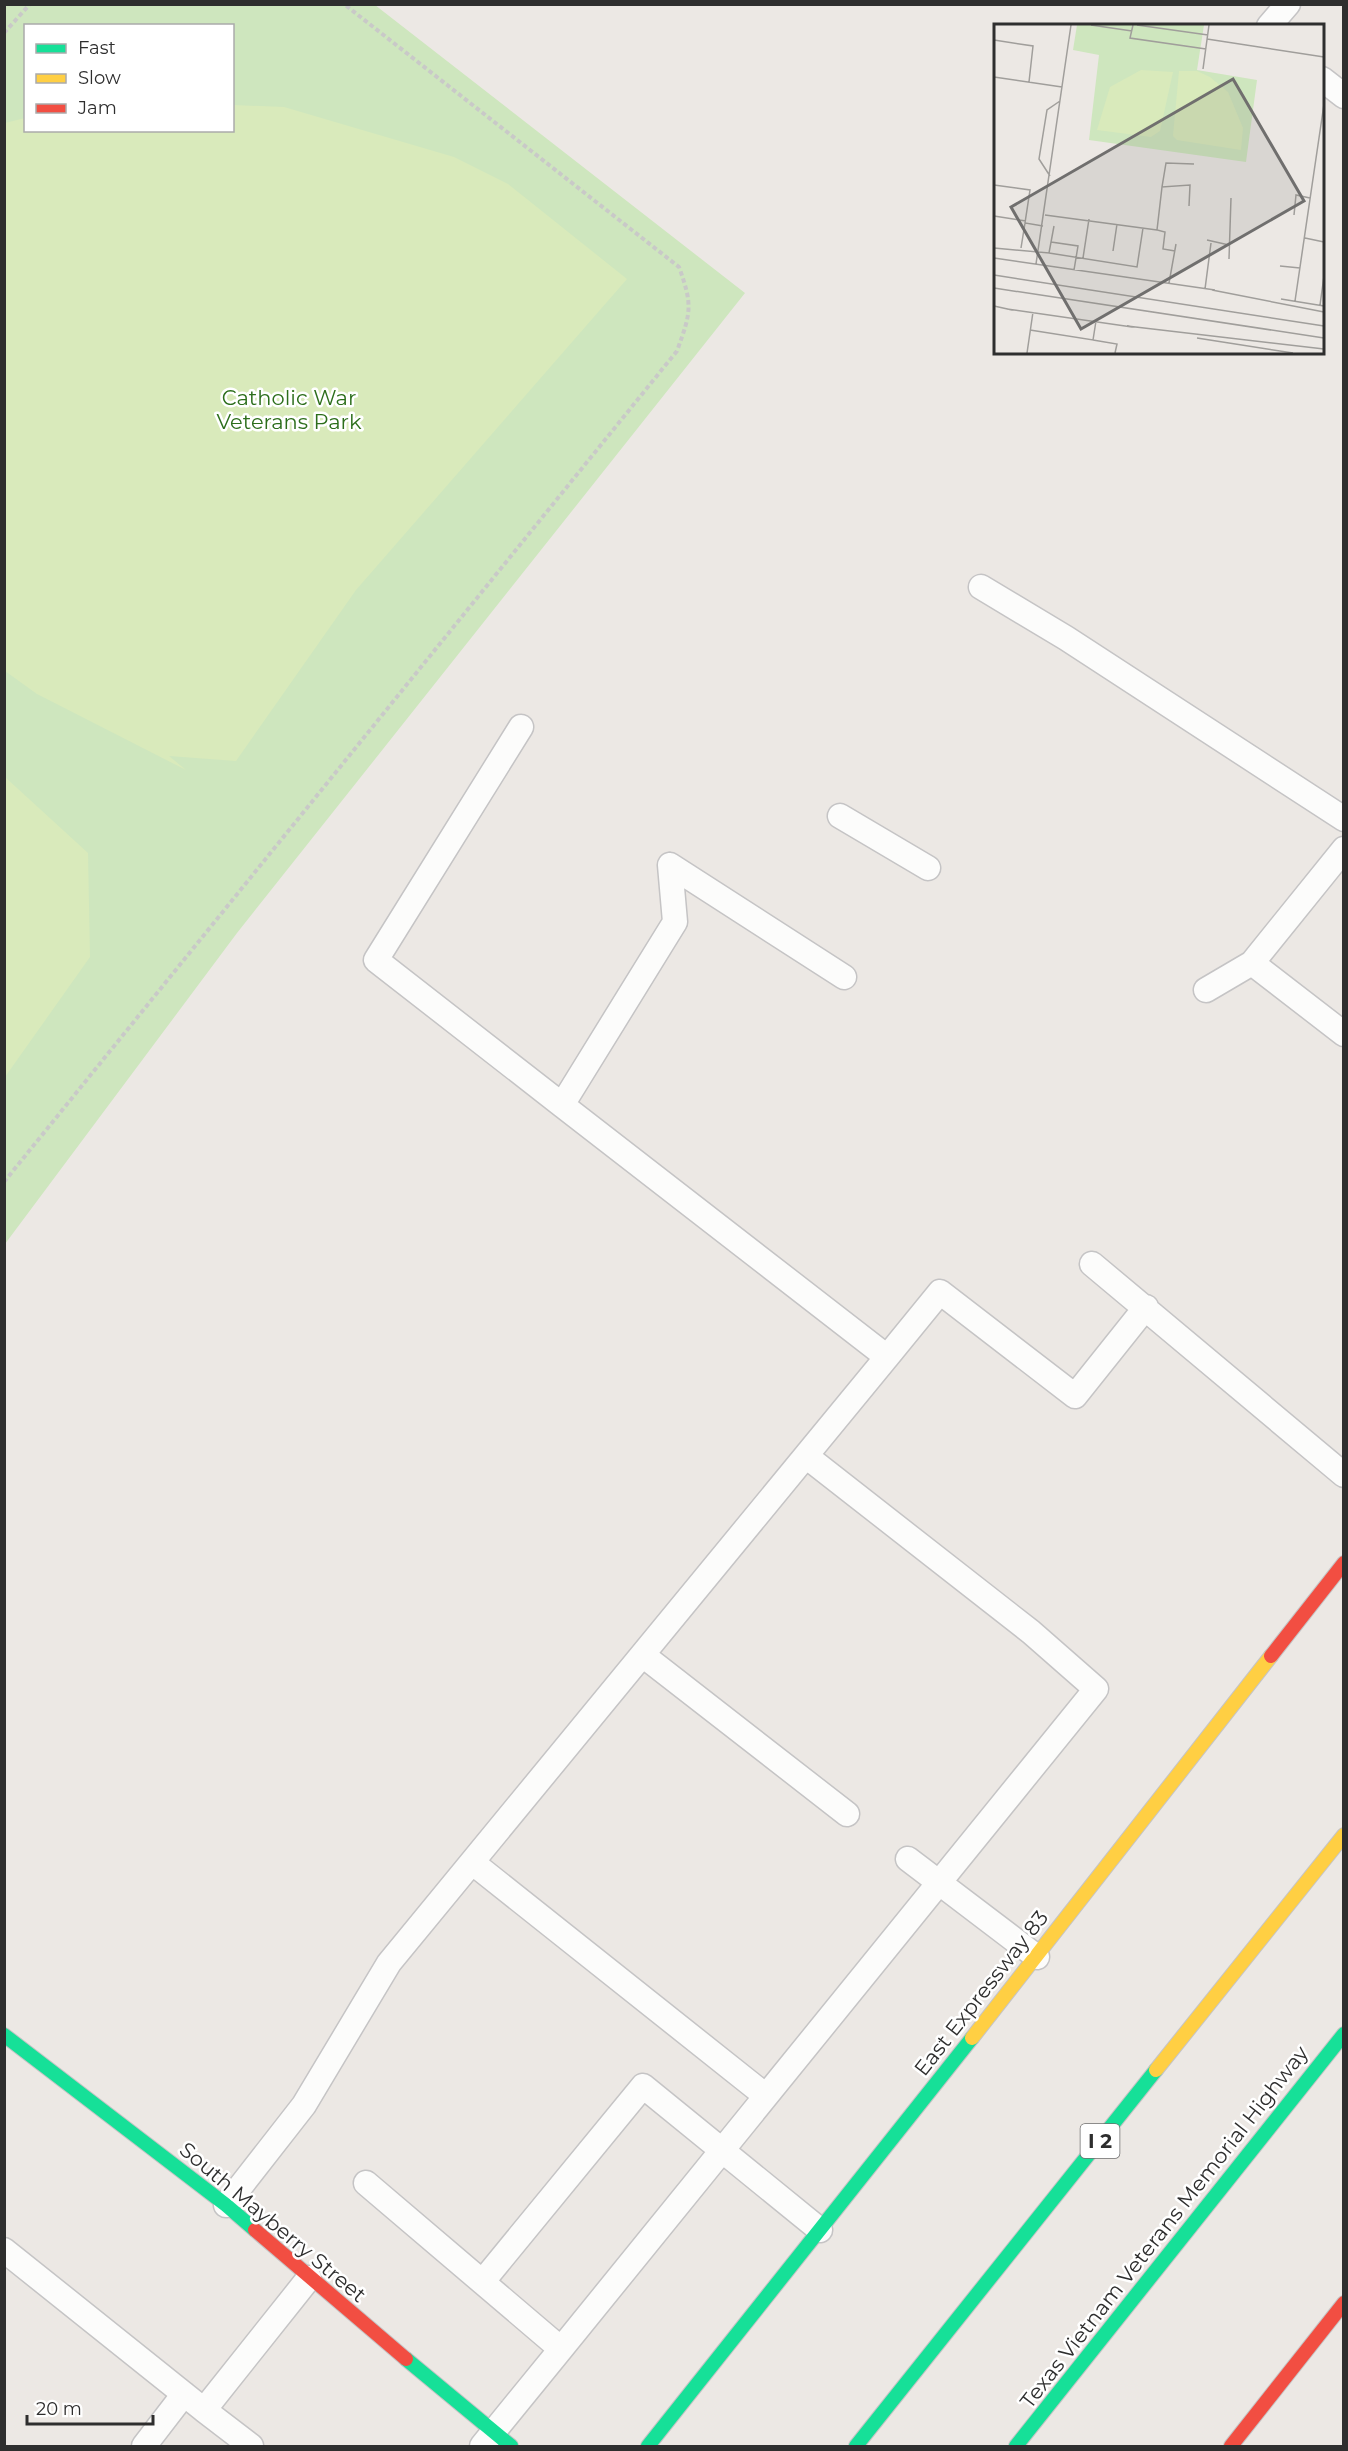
<svg xmlns="http://www.w3.org/2000/svg" width="1348" height="2451" font-family="Montserrat,sans-serif">
<style>
.green{fill:#cee6be;fill-rule:evenodd}
.pitch{fill:#d9eabb}
.lines{fill:none;stroke-linecap:round;stroke-linejoin:round}
.lane-casing{stroke:#c5c4c5;stroke-width:27}
.fast-casing{stroke:#c5c4c5;stroke-width:16}
.slow-casing{stroke:#c5c4c5;stroke-width:16}
.jam-casing{stroke:#c5c4c5;stroke-width:16}
.path{stroke:#c9c9c8;stroke-width:4;stroke-dasharray:4.5 3;stroke-linecap:butt}
.lane{stroke:#fcfcfb;stroke-width:24}
.fast{stroke:#16e098;stroke-width:14}
.slow{stroke:#ffcf43;stroke-width:14}
.jam{stroke:#f24e42;stroke-width:14}
.labels{text-anchor:middle;dominant-baseline:central;stroke-width:5;stroke-linejoin:round;paint-order:stroke}
.shield{fill:#fff;stroke:#6d6d6d;stroke-width:1.5}
.shield-label{font-size:20px;font-weight:bold;fill:#2e2e2e}
.park-label{font-size:21px;fill:#2c6e1b;stroke:#fff}
.street-label{font-size:21px;fill:#2e2e2e;stroke:#fff}
.inset-road{fill:none;stroke:#a09e9b;stroke-width:1.5}
.view{fill:#706f6e;fill-opacity:0.15;stroke:#706f6e;stroke-width:3}
.inset-edge{fill:none;stroke:#2e2e2e;stroke-width:3}
</style>
<rect width="100%" height="100%" fill="#ece8e4"/>
<path class="green" d="M5,5H375L745,293L237,933L5,1244ZM26,26H232V130H26Z"/>
<path class="pitch" d="M233,105L284,107L454,157L508,184L627,279L356,590L236,761L169,756L186,770L37,694L5,671V123L25,118L26,130H232Z
M5,777L88,853L90,957L5,1077Z"/>
<g class="lines">
<g class="lane-casing">
<path id="lane" d="M1269,26L1288,4
M1322,79L1344,96
M981,587L1066,638L1344,819
M521,727L376,960L562,1105L675,922L670,865
M840,816L928,868
M670,865L844,977
M1252,963L1344,1034
M1206,990L1252,963L1344,849
M562,1105L887,1357L940,1292L1075,1396L1146,1307
M1092,1264L1344,1475
M644,1656L847,1814
M908,1859L1037,1957
M473,1863L766,2096
M366,2183L561,2349L482,2446
M226,2205L304,2105L389,1963L887,1357
M4,2250L204,2410L309,2278
M483,2281L643,2086L820,2230
M561,2349L1096,1689L1031,1632L806,1456
M204,2410L251,2446
M144,2446L184,2394"/>
</g>
<g class="fast-casing">
<path id="fast" d="M4,2035L226,2205L255,2230
M406,2359L511,2446
M648,2446L972,2038
M856,2446L1156,2070
M1016,2446L1344,2034"/>
</g>
<g class="slow-casing">
<path id="slow" d="M972,2038L1271,1656
M1156,2070L1344,1835"/>
</g>
<g class="jam-casing">
<path id="jam" d="M1271,1656L1344,1563
M255,2230L406,2359
M1231,2446L1344,2303"/>
</g>
<path class="path" d="M4,33L30,4
M4,1182L677,351C691,312 693,306 679,267L344,4"/>
<use href="#lane" class="lane"/>
<use href="#fast" class="fast"/>
<use href="#slow" class="slow"/>
<use href="#jam" class="jam"/>
</g>
<g class="labels">
<rect class="shield" x="1080.5" y="2124" width="39" height="34" rx="4.5"/>
<g class="shield-label">
<text x="1100" y="2141">I 2</text>
</g>
<g class="park-label">
<text x="289" y="397">Catholic War<tspan x="289" dy="24">Veterans Park</tspan></text>
</g>
<g class="street-label">
<text transform="translate(981 1993) rotate(-52)">East Expressway 83</text>
<text transform="translate(273 2222) rotate(40)">South Mayberry Street</text>
<text transform="translate(1164 2227) rotate(-52)">Texas Vietnam Veterans Memorial Highway</text>
</g>
</g>
<g transform="translate(994 24)">
<rect width="330" height="330" fill="#ece8e4"/>
<path d="M83,1H210L203,46L263,56L252,138L95,116L105,31L79,26Z" fill="#cee6be"/>
<path d="M147,46L179,48L166,107L157,113L103,106L116,63ZM185,47H203L216,53L234,68L249,104L247,126L183,116L179,112Z" fill="#d9eabb"/>
<path class="inset-road" d="M97,1L138,7M139,1L136,14L212,25M143,1L214,11M213,15L330,33M0,16L39,22L35,58M209,45L215,1M0,53L68,63M56,152L45,135L53,86L66,77M0,161L36,166L31,199L49,202M168,163L163,206L171,208L169,225L181,227M195,182L196,161L168,163L172,139L200,140M51,191L163,206M300,191L302,171L316,174M0,192L32,197M311,214L330,218M213,216L235,221M57,218L84,222L80,246M0,224L55,229L60,202M27,224L31,199M119,227L123,200M55,229L143,243L149,204M0,234L221,266M89,234L95,195M235,235L237,174M42,240L77,1M286,242L306,244M0,251L330,302M175,259L182,220M0,264L330,314M211,265L217,219M218,266L330,288M287,275L330,282M301,277L330,80M326,281L330,252M0,282L18,286M13,285L138,303M133,302L330,325M36,306L99,316L102,297M203,314L299,329M99,316L123,320L121,329M33,329L39,288"/>
<path class="view" d="M239,55L310,177L87,305L17,183Z"/>
<rect width="330" height="330" class="inset-edge"/>
</g>
<rect width="1348" height="2451" fill="none" stroke="#2e2e2e" stroke-width="12"/>
<rect x="24" y="24" width="210" height="108" fill="#ffffff" stroke="#ababab" stroke-width="1.5"/>
<rect x="36" y="44" width="30" height="9" fill="#16e098" stroke="#ababab" stroke-width="1.5"/>
<text x="78" y="54" font-size="18" fill="#2e2e2e">Fast</text>
<rect x="36" y="74" width="30" height="9" fill="#ffcf43" stroke="#ababab" stroke-width="1.5"/>
<text x="78" y="84" font-size="18" fill="#2e2e2e">Slow</text>
<rect x="36" y="104" width="30" height="9" fill="#f24e42" stroke="#ababab" stroke-width="1.5"/>
<text x="78" y="114" font-size="18" fill="#2e2e2e">Jam</text>
<path d="M27 2415v9h126v-9" fill="none" stroke="#2e2e2e" stroke-width="3"/>
<text x="36" y="2415" font-size="18" fill="#2e2e2e" stroke="#ffffff" stroke-width="4.5" paint-order="stroke">20 m</text>
</svg>
